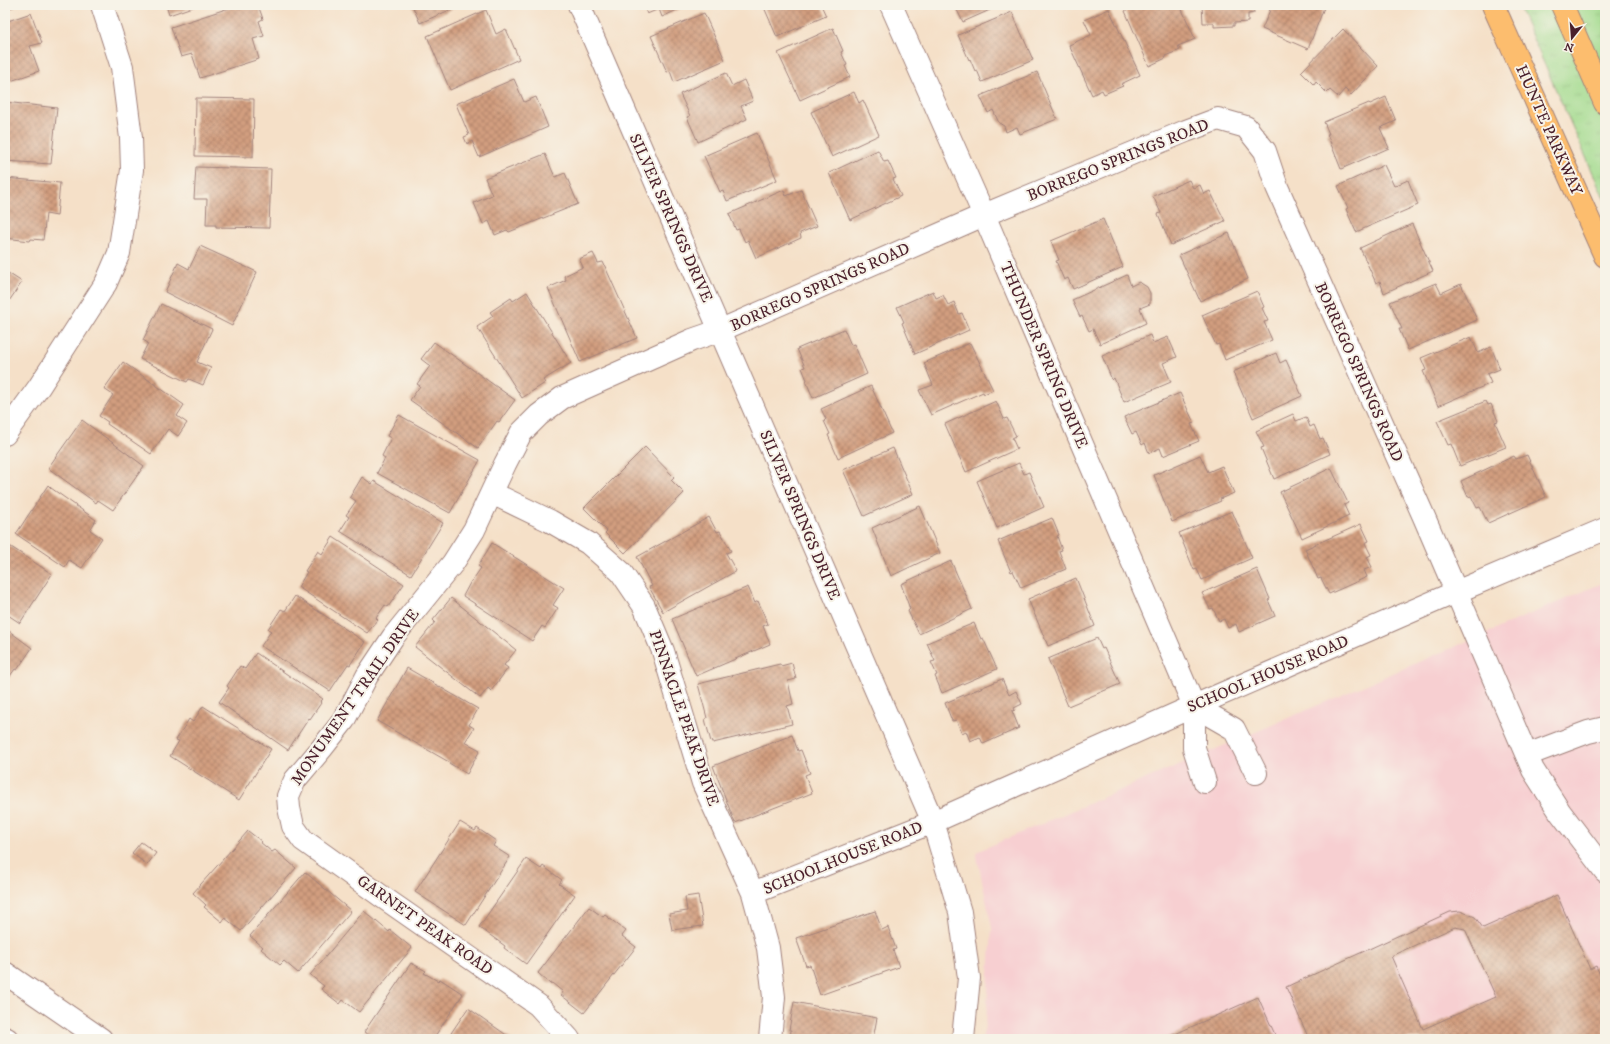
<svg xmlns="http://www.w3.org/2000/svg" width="1610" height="1044" font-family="'IM FELL DW Pica',serif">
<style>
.built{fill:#f7cfd1}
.grass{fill:url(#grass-tufts);stroke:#767c5c}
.building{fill:url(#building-cross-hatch);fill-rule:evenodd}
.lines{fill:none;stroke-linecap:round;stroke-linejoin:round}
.minor-casing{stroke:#a0807a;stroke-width:24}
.major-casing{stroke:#a0807a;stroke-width:24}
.minor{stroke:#fff;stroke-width:22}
.major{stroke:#fcbd6e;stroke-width:22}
.labels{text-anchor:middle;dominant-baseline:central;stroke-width:4;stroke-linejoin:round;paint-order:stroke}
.street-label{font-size:16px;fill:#4a1f2b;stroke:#f7f3e8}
</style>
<defs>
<pattern id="grass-tufts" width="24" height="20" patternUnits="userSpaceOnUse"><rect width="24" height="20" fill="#a1da8c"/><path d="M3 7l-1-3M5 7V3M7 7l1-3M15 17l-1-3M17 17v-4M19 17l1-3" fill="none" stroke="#8cbb79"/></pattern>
<pattern id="building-cross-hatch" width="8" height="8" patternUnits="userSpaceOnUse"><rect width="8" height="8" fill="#d29e7f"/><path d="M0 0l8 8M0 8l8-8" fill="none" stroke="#ac8068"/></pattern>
</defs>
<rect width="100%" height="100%" fill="#f7f3e8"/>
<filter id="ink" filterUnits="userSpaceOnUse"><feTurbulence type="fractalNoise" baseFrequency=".025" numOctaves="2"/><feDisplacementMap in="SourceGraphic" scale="8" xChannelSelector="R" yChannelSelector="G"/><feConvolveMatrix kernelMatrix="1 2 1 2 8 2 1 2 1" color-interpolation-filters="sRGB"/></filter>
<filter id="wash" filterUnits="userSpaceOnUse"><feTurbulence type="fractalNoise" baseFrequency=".012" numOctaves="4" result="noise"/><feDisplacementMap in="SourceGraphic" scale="16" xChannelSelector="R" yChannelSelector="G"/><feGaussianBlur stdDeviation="0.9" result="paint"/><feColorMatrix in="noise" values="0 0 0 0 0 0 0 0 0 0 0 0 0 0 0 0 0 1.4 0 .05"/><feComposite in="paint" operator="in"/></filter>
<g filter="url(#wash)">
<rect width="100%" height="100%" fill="#f5e0c8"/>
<path class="built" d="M1605,582V1039H982L986,1021L992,928L976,852Z"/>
<path class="grass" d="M1518,5H1605V200Z"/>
<g id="blocks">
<path class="building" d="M5,5H18L5,10Z
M166,5H198L169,15Z
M238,5H258L263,19L259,21L264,36L253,39L259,59L200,78L192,54L181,57L171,27Z
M412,5H461L420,23Z
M643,5H688L662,17L659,9L647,14Z
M763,5H821L826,16L777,37Z
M953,5H1001L963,22L957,10H956Z
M1126,5H1180L1195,39L1178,46L1180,50L1165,56L1166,58L1149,66L1125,11L1128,9Z
M1202,5H1253L1254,13L1248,14V22L1234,23V26L1214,27V23H1203Z
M1272,5H1325L1308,49L1262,29Z
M1109,9L1140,75L1121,84L1123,86L1104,94L1102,90L1092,95L1069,45L1091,35L1084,20Z
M486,10L496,34L506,29L519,59L450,90L427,36Z
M1012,12L1033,60L982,82L977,70L975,71L970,59L969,60L958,35Z
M31,13L42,43L30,46L39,71L5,83V22Z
M704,13L725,60L674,82L670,71L667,72L651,36Z
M833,28L843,51L841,52L847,65L845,66L850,77L800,100L778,53Z
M1343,29L1378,66L1351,95L1345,89L1338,97L1330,90L1327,93L1316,82L1314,85L1301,72Z
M1037,72L1057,119L1020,134L1017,127L1006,132L1004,126L999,123L993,110L988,113L980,96Z
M726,73L732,86L744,80L753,101L741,106L747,119L698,142L687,117L690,116L680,94Z
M514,79L524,102L536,97L548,127L479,157L472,141L467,144L464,137L469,135L456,104Z
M854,92L859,103L863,100L879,135L832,157L811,112Z
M1386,97L1396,121L1380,128L1389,148L1341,169L1327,134H1329L1324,122L1369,103L1370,104Z
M196,98L254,99L253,157L195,156Z
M5,102L57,108L51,164L5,161Z
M757,133L777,180L727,201L723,191L720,192L704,156Z
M878,150L884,162L888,161L896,178L893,179L901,196L850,220L829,173Z
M545,154L555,177L565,173L578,204L509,232L507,230L495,235L489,221L483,224L474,203L492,195L485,178Z
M1384,165L1394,186L1408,180L1418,205L1356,232L1346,209L1348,208L1338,186Z
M196,167L271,169L269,228L216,227V225H206L207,199H194Z
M5,178L60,183L57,216L46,214L43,240L31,239L30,241L5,238Z
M1189,180L1193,188L1200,185L1204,194L1210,191L1225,221L1171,245L1158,214L1161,213L1153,196Z
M784,190L786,196L801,190L817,226L800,233L801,238L756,258L748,240L745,242L739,229L736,230L729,214Z
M1103,219L1123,267L1073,289L1068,278L1064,280L1056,261L1059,260L1051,241Z
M1412,224L1433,271L1384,293L1380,281L1376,283L1360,248Z
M1229,233L1248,279L1200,301L1179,255Z
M200,246L257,272L232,326L165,292L178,263L189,269Z
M593,253L598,263L603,262L637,338L580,362L548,288L566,280L564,276L583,267L579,259Z
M5,271L22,282L5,307Z
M1127,275L1131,286L1139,282L1147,287L1150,293V304L1140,308L1146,323L1100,344L1093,329L1089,331L1082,316L1080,317L1072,300Z
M1436,283L1441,293L1461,284L1477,320L1408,350L1399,329H1402L1390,302Z
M933,291L936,298L943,295L948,305L954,302L959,314L962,313L969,330L915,354L902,323L904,322L897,307Z
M1257,291L1264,307L1262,308L1268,321L1264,322L1272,340L1225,360L1219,344L1216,345L1202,315Z
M527,292L571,363L543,380L545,383L522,398L477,327L493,316L490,312L511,298L513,301Z
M161,304L212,329L197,362L211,368L203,385L189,379L187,382L140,359L148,343L143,340Z
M844,329L851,345L854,344L867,374L813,398L806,381L807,380L802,368L805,367L797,349Z
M1150,335L1153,343L1168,337L1177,357L1163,363L1171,382L1124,402L1114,378L1112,380L1102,356Z
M1471,337L1478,353L1491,347L1500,369L1487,374L1491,383L1438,406L1423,371L1426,370L1421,358Z
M434,342L515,400L499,422L497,421L478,448L410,400L420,386L417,384L430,366L421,359Z
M970,343L993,390L984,394L983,392L931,415L919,390L933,385L924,363Z
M1276,353L1280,363L1286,360L1302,396L1253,418L1233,372Z
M123,362L184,405L177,416L187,423L178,436L168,429L151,454L107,424L108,422L99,416L113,395L104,389Z
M871,386L892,433L838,458L828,435L830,434L824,421L826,419L821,409Z
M1180,393L1194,423L1191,424L1199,441L1163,456L1160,448L1149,453L1145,443L1142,445L1136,432L1132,434L1124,417Z
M996,401L1004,419L1007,418L1016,436L1012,438L1017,449L966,472L945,424Z
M1486,401L1488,405L1491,404L1498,421L1495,422L1506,447L1460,466L1451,444L1448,445L1437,421Z
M1293,414L1296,421L1306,417L1310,427L1314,425L1320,439L1323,438L1330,454L1274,479L1261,448L1264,447L1256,431Z
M399,415L480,460L450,513L377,473L385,458L382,456L391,438L387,436Z
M82,420L144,466L113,510L98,500L96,503L48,468Z
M645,447L674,477L671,480L684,493L625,553L605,533L607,531L584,508Z
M893,448L913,494L864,516L843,470Z
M1200,455L1208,472L1222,466L1234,493L1220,499L1221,501L1172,522L1154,475Z
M1527,455L1546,497L1488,523L1480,507L1477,508L1471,496L1468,497L1461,481L1514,456L1516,459Z
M1019,463L1024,474L1029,472L1044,507L997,528L977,481Z
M1331,468L1348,503L1344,505L1349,516L1302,538L1280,492Z
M362,477L372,484L374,481L443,523L411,575L340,531L349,517L346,515L356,501L350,497Z
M48,485L51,488L96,520L90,530L102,538L82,568L69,560L65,567L16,534Z
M920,506L940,553L891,576L872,528Z
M1232,511L1252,558L1202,580L1197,569L1194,570L1179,533Z
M709,517L717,532L720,531L731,551L726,553L736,571L663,612L649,587L652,586L637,557Z
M1052,518L1059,535L1057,536L1062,550L1059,551L1066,569L1021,588L1013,571L1011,572L998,541Z
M1361,524L1369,541L1365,543L1371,555L1367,557L1372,567L1364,570L1367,577L1329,594L1321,578L1318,579L1305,549Z
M333,537L404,584L388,607L385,605L376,618L378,620L367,633L298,587L307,572L305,571L318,551L322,554Z
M5,543L52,574L20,623L5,613Z
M492,543L564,588L553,605L558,608L545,628L542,626L532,641L463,596L471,581H472L481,568L478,566Z
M951,561L972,609L919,634L908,611L910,609L901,584Z
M1257,569L1270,599L1268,600L1275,616L1239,632L1236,624L1228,628L1224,619L1219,621L1213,608L1210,609L1202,593Z
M1076,578L1095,626L1048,646L1028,599Z
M748,587L755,603L758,601L768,624L763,626L770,644L696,676L672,619Z
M295,596L365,642L350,665L348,664L330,691L261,646L271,631L268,629L281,609L285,611Z
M451,598L516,650L504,665L508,668L491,691L488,688L480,698L415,647L435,622L433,620Z
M974,623L981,639L983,638L997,669L942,693L935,676L937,675L931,662L935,661L927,643Z
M5,628L32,648L17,670L15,669L5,683Z
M1097,638L1102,649L1104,648L1120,684L1068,706L1048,659Z
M256,653L323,699L320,702L321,703L310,719L309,718L288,750L219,702L229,688L227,686L240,666L245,669Z
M792,663L796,679L788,681L793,704L787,706L792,724L713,743V741L711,742L705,719L707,718L698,684L780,664L781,666Z
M407,668L478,709L469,725L474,728L465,742L480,750L467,774L449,763V762L377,721Z
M1002,679L1009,695L1016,691L1022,704L1014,708L1015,710L1012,711L1019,728L983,744L980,737L970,741L966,731L962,733L956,720L952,721L945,703Z
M203,706L271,749L239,800L170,756L179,741L176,740L189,719L193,722Z
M792,735L798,751L801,750L810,773L805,775L812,793L735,823L713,766Z
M460,822L475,831L477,828L496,841L493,846L510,857L466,925L415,892Z
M248,831L261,841L260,842L272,852L275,850L296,868L241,931L225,918L222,922L204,907L206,905L193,893Z
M141,842L156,853L147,865L132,853Z
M526,859L541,869L543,866L562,880L559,884L575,895L526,964L504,948L505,946L479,927Z
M305,872L351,911L298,973L284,961L280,965L261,949L263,947L250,936Z
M698,895L703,926L672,930L669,914L687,911L685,897Z
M1557,895L1590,969L1596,966L1605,986V1039H1309L1286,987L1450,912L1460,911L1468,914L1475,917L1483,928ZM1455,927L1465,929L1496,997L1423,1029L1391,956Z
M589,907L603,917L605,915L626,931L622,936L636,947L584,1013L561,995L563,992L552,983L550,984L538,973Z
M364,911L389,932L390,930L412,948L359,1012L343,1000L340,1004L321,989L324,986L310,975Z
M875,911L882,930L888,927L896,949L893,950L899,967L820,995L810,965L806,966L796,938Z
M411,963L426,971L424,973L438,981L440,979L463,994L433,1039H375L364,1032Z
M1258,997L1277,1039H1164Z
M794,1002L877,1018L873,1039H790L791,1030H789Z
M468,1008L512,1039H447Z"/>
</g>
</g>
<g filter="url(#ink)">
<use href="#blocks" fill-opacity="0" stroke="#a0807a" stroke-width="1"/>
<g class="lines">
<g class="minor-casing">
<path id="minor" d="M579,5L933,822L960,912L969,978L963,1039
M891,5L984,215L1194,706V748L1205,782
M5,434L39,387L106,283L119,253L132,170L131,138L122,67L102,5
M492,493L550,521L588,543L621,572L644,606L663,651L703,783L753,893L768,948L774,997L770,1039
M1194,706L1234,729L1256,773
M1527,755L1588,732L1605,728
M753,893L933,822L1194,706L1456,592L1605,529
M5,973L101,1039
M5,1038L7,1039
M569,1039L538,1005L384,898L303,840L293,826L289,808L288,796L295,780L322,748L344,720L367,676L393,637L453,563L474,530L505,464L521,433L539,415L562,398L692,340L721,330L984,215L1186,131L1218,119L1246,127L1265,151L1277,187L1424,517L1533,770L1560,812L1605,871"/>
</g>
<g class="major-casing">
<path id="major" d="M1493,5L1605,256
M1562,5L1605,103"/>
</g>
<use href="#minor" class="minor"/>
<use href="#major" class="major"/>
</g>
</g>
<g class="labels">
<g class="street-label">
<text transform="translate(1549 130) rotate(66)">HUNTE PARKWAY</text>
<text transform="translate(1118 160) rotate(-22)">BORREGO SPRINGS ROAD</text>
<text transform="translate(671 218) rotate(66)">SILVER SPRINGS DRIVE</text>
<text transform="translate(820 287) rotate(-24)">BORREGO SPRINGS ROAD</text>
<text transform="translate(1044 355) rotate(67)">THUNDER SPRING DRIVE</text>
<text transform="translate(1359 372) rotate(66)">BORREGO SPRINGS ROAD</text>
<text transform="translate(800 515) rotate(67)">SILVER SPRINGS DRIVE</text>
<text transform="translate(1268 674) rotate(-23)">SCHOOL HOUSE ROAD</text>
<text transform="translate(355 697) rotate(-55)">MONUMENT TRAIL DRIVE</text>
<text transform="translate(684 718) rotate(71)">PINNACLE PEAK DRIVE</text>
<text transform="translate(843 858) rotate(-22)">SCHOOLHOUSE ROAD</text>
<text transform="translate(425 925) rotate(35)">GARNET PEAK ROAD</text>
</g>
</g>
<rect width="1610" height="1044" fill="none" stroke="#f7f3e8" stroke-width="20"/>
<g transform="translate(1572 38) rotate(197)" stroke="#f7f3e8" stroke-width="3" paint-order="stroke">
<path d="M0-3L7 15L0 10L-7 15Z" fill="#4a1f2b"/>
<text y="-6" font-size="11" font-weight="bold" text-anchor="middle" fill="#4a1f2b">N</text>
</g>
</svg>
